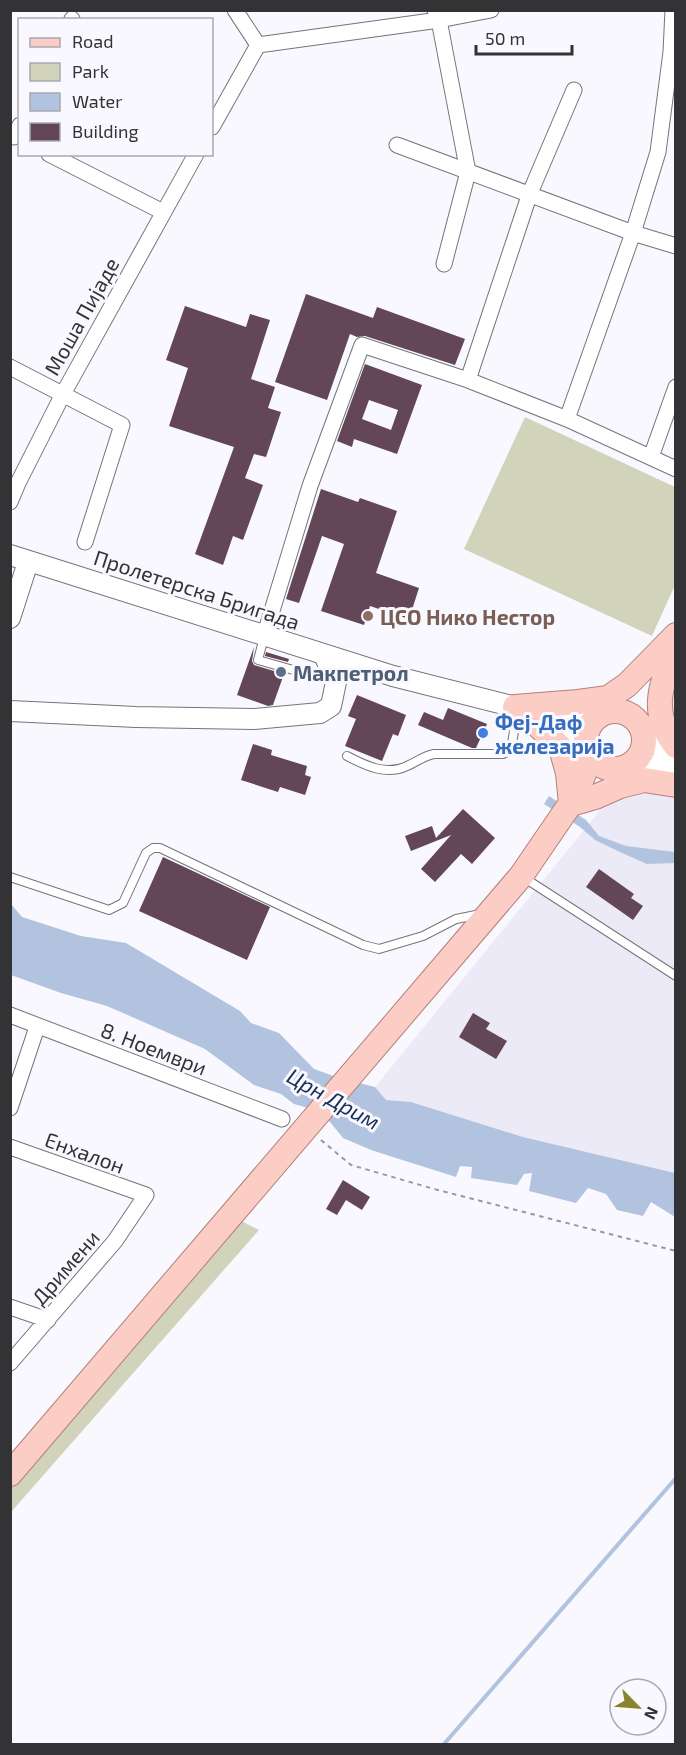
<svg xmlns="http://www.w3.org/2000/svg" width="686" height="1755" font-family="'Exo 2',sans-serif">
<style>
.built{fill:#edeaf8}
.green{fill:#d1d3bb}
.water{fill:#b1c3df}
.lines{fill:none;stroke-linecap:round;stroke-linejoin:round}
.stream{stroke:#b1c3df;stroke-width:4}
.building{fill:#634757;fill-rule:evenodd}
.service-casing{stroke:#75747a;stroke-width:10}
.minor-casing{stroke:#75747a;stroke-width:17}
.tertiary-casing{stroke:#75747a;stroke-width:22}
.secondary-casing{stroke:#75747a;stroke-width:23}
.primary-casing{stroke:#b38179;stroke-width:26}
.path{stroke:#99999d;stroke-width:2;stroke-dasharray:4.5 4.5;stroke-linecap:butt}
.service{stroke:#fff;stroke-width:8}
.minor{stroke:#fff;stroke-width:15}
.tertiary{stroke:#fff;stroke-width:20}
.secondary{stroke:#fff;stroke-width:21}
.primary{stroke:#fbcdc4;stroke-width:24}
.education-dot{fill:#8d6e63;stroke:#f9f8ff;stroke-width:2}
.service-dot{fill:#5c6f8a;stroke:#f9f8ff;stroke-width:2}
.shop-dot{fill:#3f7fe0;stroke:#f9f8ff;stroke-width:2}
.labels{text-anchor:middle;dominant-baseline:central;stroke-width:6;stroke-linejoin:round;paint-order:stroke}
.street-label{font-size:21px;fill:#333335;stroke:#f9f8ff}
.education-label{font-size:21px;font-weight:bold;fill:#785e54;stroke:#f9f8ff;text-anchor:start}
.service-label{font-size:21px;font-weight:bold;fill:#4e5e75;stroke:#f9f8ff;text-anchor:start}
.shop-label{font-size:21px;font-weight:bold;fill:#366cbe;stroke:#f9f8ff;text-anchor:start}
.water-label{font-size:22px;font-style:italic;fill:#193056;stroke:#f9f8ff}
</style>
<rect width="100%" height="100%" fill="#f9f8ff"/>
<path class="built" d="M675,680V1173L523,1137L411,1102L386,1100L375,1087L597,814Z"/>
<path class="green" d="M525,417L675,487V585L652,636L464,549Z
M232,1216L259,1230L11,1512V1474Z"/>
<path class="water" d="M549,796L586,820L599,836L626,846L675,852V863L647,864L622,853L595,840L580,827L544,804Z
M11,904L22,917L81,936L126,943L240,1011L251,1023L279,1033L314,1069L339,1078L375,1087L386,1100L411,1102L523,1137L675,1173V1217L651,1202L643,1216L617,1210L606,1194L588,1188L576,1203L529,1191L532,1173L524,1174L517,1185L471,1178L472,1167L460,1166L456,1177L371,1150L343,1138L330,1122L312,1109L294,1104L281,1094L254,1085L205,1049L107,1006L61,993L11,975Z"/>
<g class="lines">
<path class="stream" d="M444,1744L676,1478"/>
</g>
<path class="building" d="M306,294L373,318L377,307L465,339L455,365L365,336L357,337L350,334L327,400L275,382Z
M185,306L246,327L250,314L270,320L251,379L275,387L268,408L281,412L266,457L254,454L245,478L263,485L243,540L233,536L223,565L195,554L234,447L169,426L188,368L166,360Z
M365,364L422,385L397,454L354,439L352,447L337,441ZM369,400L398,410L391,430L362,419Z
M321,489L358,502L360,498L397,511L376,573L419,588L409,619L370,606L364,625L321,611L344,544L322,536L299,603L286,599Z
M254,647L252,661L254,665L284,674L273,705L268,706L237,695Z
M266,652L289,659L288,662L265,656Z
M357,695L406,715L398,736L393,734L382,761L345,746L356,719L348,716Z
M448,708L487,724L476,748H472L418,725L424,712L443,720Z
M253,744L272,750L271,755L307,766L305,775L311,777L305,795L280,787L278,792L241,780Z
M463,809L495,838L472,864L461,854L435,882L421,869L451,835L411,851L405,836L432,826L436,838Z
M163,857L270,907L247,960L139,911Z
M599,869L634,894L631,898L643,906L633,920L586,887Z
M473,1013L490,1023L486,1029L507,1041L496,1059L459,1037Z
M343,1180L370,1197L362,1210L346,1200L337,1215L326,1209Z"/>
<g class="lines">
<g class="service-casing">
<path id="service" d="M264,637L258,660L332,681
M347,756C366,766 387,776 407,766C417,762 423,756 434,754H503L511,750L517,712
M10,877L109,910L123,903L146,853L153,848H160L363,945L379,949L423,936L456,919L481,914
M523,877L676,976"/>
</g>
<g class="minor-casing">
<path id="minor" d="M235,10L258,45
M435,10L439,20L468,172L444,264
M72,20V19
M258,45L439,20L491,10
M212,127L258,45
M14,137L20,125
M397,145L633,233L676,246
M49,154L163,212
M10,367L122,425L85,542
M468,380L530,193L574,90
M567,419L633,233L658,152L671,52L673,10
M651,457L676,387
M10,502L18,483L63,394L196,154
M264,637L310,486L362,345L468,380L567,419L676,469
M10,1015L282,1119
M10,1108L37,1027
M10,1147L146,1195L115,1241L10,1363
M10,1307L48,1320"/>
</g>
<g class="tertiary-casing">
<path id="tertiary" d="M10,555L393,676L527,710L596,717
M10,618L28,562
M10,711L136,717L254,719L320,713L331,706L336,682L324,655
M539,718L586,747"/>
</g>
<g class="secondary-casing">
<path id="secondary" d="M643,730L676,760
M634,761L676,770"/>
</g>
<g class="primary-casing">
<path id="primary" d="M676,646C662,683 648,712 676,746
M515,707L578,702L608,698L627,685L676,635
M520,708L561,748L568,773L571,804L595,797L620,786L644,780L676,785
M586 740a29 29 0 1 1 58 0a29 29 0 1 1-58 0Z
M10,1474L521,876L573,800L591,757"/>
</g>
<path class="path" d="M321,1140L351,1165L434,1189L676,1251"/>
<use href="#service" class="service"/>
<use href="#minor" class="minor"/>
<use href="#tertiary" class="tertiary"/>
<use href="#secondary" class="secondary"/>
<use href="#primary" class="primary"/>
</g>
<circle class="education-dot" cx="368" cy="616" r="6"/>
<circle class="service-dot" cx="281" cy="672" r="6"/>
<circle class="shop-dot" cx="483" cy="733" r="6"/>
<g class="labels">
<g class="street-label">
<text transform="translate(81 316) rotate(-61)">Моша Пијаде</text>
<text transform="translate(197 589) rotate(18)">Пролетерска Бригада</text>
<text transform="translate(154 1048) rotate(21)">8. Ноември</text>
<text transform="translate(85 1152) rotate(20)">Енхалон</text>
<text transform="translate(65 1267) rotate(-49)">Дримени</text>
</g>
<g class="education-label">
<text x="380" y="616">ЦСО Нико Нестор</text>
</g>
<g class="service-label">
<text x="293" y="672">Макпетрол</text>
</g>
<g class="shop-label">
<text x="495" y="721">Феј-Даф<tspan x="495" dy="24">железарија</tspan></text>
</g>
<g class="water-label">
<text transform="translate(334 1098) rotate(29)">Црн Дрим</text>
</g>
</g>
<rect width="686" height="1755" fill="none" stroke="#333335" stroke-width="24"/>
<rect x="18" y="18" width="195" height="138" fill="#f9f8ff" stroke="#aaa9ae" stroke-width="1.5"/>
<rect x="30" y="38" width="30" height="9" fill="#fbcdc4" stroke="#aaa9ae" stroke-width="1.5"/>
<text x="72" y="48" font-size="18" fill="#333335">Road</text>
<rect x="30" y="63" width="30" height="18" fill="#d1d3bb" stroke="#aaa9ae" stroke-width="1.5"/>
<text x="72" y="78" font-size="18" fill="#333335">Park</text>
<rect x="30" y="93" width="30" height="18" fill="#b1c3df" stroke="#aaa9ae" stroke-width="1.5"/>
<text x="72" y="108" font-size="18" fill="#333335">Water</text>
<rect x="30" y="123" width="30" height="18" fill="#634757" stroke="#aaa9ae" stroke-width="1.5"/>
<text x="72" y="138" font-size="18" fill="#333335">Building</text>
<g transform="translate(638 1707) rotate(115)"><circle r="28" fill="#f9f8ff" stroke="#aaa9ae" stroke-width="1.5"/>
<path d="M0-4.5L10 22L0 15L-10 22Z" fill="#88842d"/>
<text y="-9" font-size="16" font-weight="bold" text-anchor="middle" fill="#333335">N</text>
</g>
<path d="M476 45v9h96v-9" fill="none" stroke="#333335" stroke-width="3"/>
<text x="485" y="45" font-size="18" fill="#333335" stroke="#f9f8ff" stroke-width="4.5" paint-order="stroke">50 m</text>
</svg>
